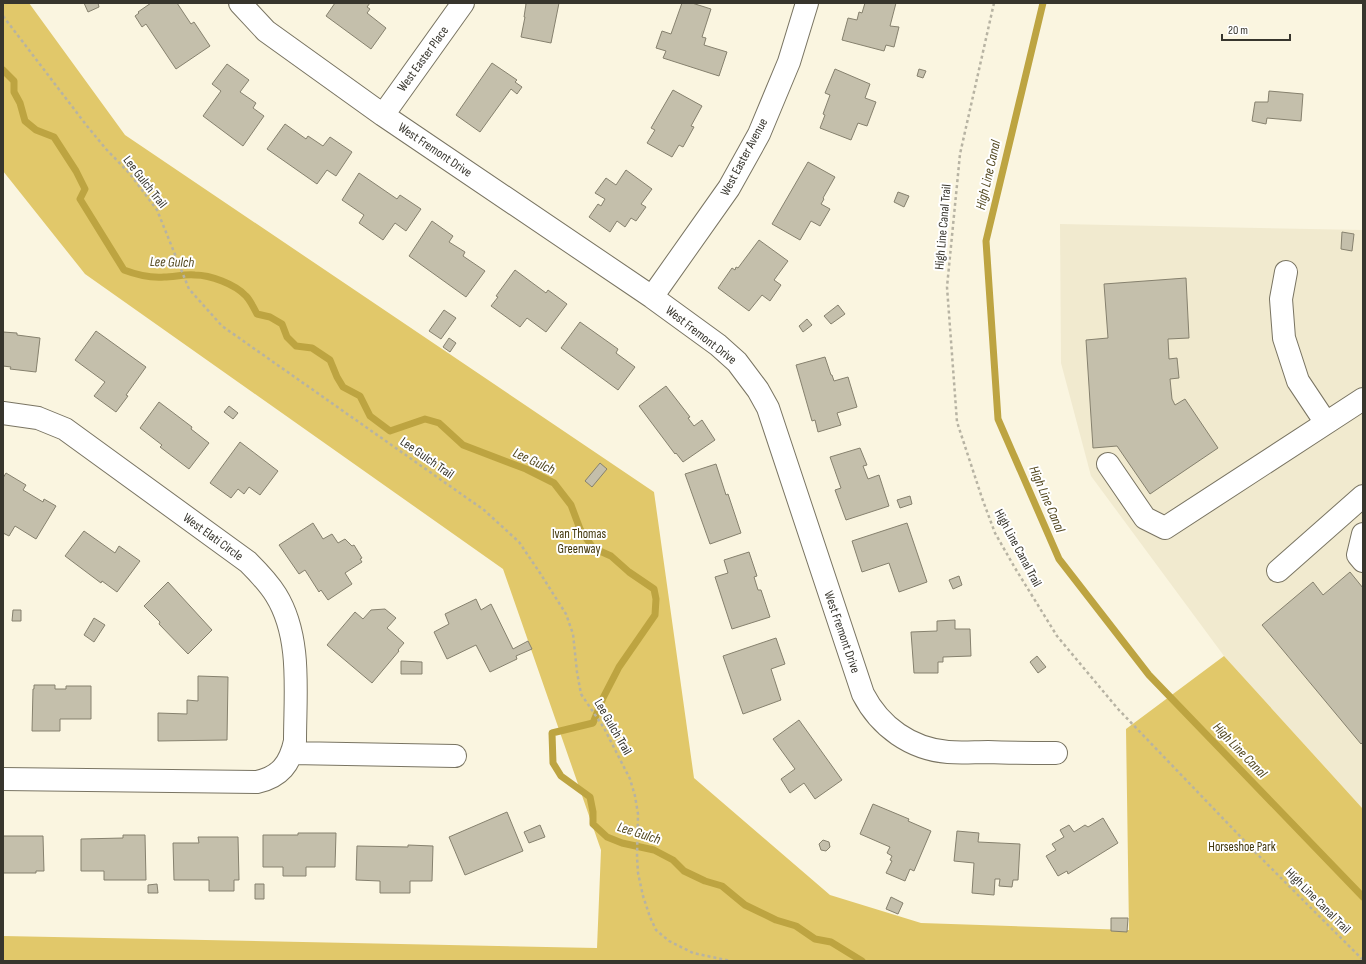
<svg xmlns="http://www.w3.org/2000/svg" width="1366" height="964" font-family="'Sofia Sans Condensed',sans-serif">
<style>
.built{fill:#f1eacf}
.green{fill:#e1c86a}
.lines{fill:none;stroke-linecap:round;stroke-linejoin:round}
.stream{stroke:#bda441;stroke-width:7}
.building{fill:#c4bfab;stroke:#86816e}
.minor-casing{stroke:#797462;stroke-width:24}
.path{stroke:#b7b3a3;stroke-width:2.5;stroke-dasharray:3 3;stroke-linecap:butt}
.minor{stroke:#fff;stroke-width:22}
.labels{text-anchor:middle;dominant-baseline:central;stroke-width:4;stroke-linejoin:round;paint-order:stroke}
.street-label{font-size:13px;fill:#37352d;stroke:#fff}
.park-label{font-size:13px;fill:#40350a;stroke:#fff}
.water-label{font-size:14px;font-style:italic;fill:#53481f;stroke:#fff}
</style>
<rect width="100%" height="100%" fill="#faf5e0"/>
<path class="built" d="M1060,224L1363,230V809L1224,656L1091,476L1061,363Z"/>
<path class="green" d="M3,3H29L125,135L654,492L694,778L830,895L921,923L1129,930L1126,729L1224,656L1363,809V961H3V936L597,948L601,850L503,569L85,274L3,171Z"/>
<g class="lines">
<path class="stream" d="M1043,3L986,241L998,419L1059,559L1149,675L1363,897
M3,70L14,81V92L20,103L25,121L36,130L54,137L76,171L85,189L80,199L124,270C137,275 150,278 164,277C174,277 184,274 195,275C210,275 235,284 246,296C250,300 254,308 257,314L270,317L282,324L287,337L296,346L312,348L330,360L337,377L343,387L360,396L370,416L390,431L425,419L439,423L463,445L526,469L554,483L571,505L580,529L593,548L611,556L629,572L654,589L656,599L655,615L619,667L603,698L593,723L552,733L553,763L561,776L590,797L593,812V824L607,837L622,843L654,850L673,860L684,871L705,881L722,886L745,905L776,920L796,926L815,939L831,942L862,961"/>
</g>
<path class="building" d="M84,3H98L99,7L88,12Z
M151,3H177L191,24L194,22L210,46L176,69L146,24L142,27L135,16L139,13L138,12Z
M335,3H370L367,7L370,9L367,13L386,28L371,49L326,16Z
M524,3H559L551,43L521,37L525,17H524L526,4Z
M682,3H692L711,9L702,37L706,38L704,45L727,52L719,76L663,58L666,51L656,48L662,31L671,34Z
M865,3H896L890,26L899,27L894,47L886,45L884,51L842,40L848,18L857,20L859,12L862,13Z
M492,63L517,80L515,82L522,87L517,94L511,89L480,132L456,115Z
M227,64L249,80L240,92L256,103L253,108L264,116L243,146L203,116L221,91L212,84Z
M835,69L870,84L865,98L876,102L867,126L858,123L851,140L820,128L825,115L823,114L830,95L825,93Z
M919,69L926,71L923,78L917,76Z
M673,90L702,106L691,126L694,127L683,147L679,145L672,157L647,143L655,130L651,128Z
M1269,91L1303,94L1301,121L1267,118L1266,124L1252,121L1255,102H1268Z
M285,124L306,139L308,136L323,146L330,137L352,152L336,176L327,170L317,184L267,149Z
M808,162L835,177L823,198L824,199L821,204L830,209L820,226L811,221L800,240L772,224Z
M626,170L652,189L641,204L646,207L636,221L631,218L625,227L617,221L610,232L589,217L598,204L601,206L605,199L595,193L606,178L616,185Z
M359,173L397,199L400,195L421,209L406,231L395,223L383,240L359,223L364,215L342,200Z
M898,192L909,196L904,207L894,202Z
M432,221L453,236L449,242L465,252L463,256L485,271L466,297L409,256Z
M1342,232L1354,234L1352,251L1341,249Z
M759,240L788,261L774,280L781,285L770,301L762,295L749,311L718,288L732,268L735,270L736,267L738,268Z
M515,270L546,293L548,290L567,304L546,332L527,318L520,327L491,306L498,297L496,296Z
M1186,278L1189,338L1168,339L1169,359L1177,358L1179,378L1170,379L1172,399L1175,405L1185,399L1218,448L1150,494L1117,446L1093,448L1086,340L1108,338L1104,284Z
M838,305L845,314L831,324L824,316Z
M444,310L456,318L441,339L429,331Z
M807,319L812,325L803,332L799,326Z
M580,322L618,349L616,353L635,367L618,390L561,348Z
M96,331L146,367L126,395L128,396L116,412L94,396L105,382L75,360Z
M3,332L17,333V335L40,338L36,372L10,369L11,367L3,366Z
M449,338L456,343L450,352L443,347Z
M825,357L831,375H832L834,381L848,377L857,407L837,413L841,425L818,432L815,420L812,421L796,365Z
M666,386L690,417L688,418L694,426L702,420L715,440L683,462L676,453L675,454L639,406Z
M159,402L192,427L191,429L209,443L189,469L160,447L162,445L140,428Z
M229,406L238,413L233,419L224,412Z
M240,442L278,471L260,495L249,487L244,494L238,489L231,498L210,483Z
M860,448L867,465L863,466L868,479L879,475L889,506L846,520L835,490L841,488L830,457Z
M600,463L607,469L592,487L585,481Z
M716,464L726,495L728,494L741,533L710,544L685,474Z
M6,473L26,485L23,490L43,502L44,499L56,506L36,539L15,526L9,536L3,533V478Z
M910,496L912,504L900,508L897,500Z
M313,523L323,539L332,534L338,543L345,539L352,546L354,545L362,558L360,559L362,562L345,573L352,584L328,600L321,590L319,592L305,570L299,574L279,545Z
M907,523L927,582L899,592L889,563L862,572L852,541Z
M84,531L115,553L119,546L140,561L117,592L102,581L101,583L65,556Z
M749,552L757,576L754,577L758,590H761L770,617L732,629L715,577L728,573L724,560Z
M1350,572L1363,588V742L1361,744L1262,625L1313,582L1323,595Z
M959,576L962,585L953,589L949,580Z
M168,582L212,630L188,654L159,624L160,622L144,606Z
M476,599L481,610L491,604L513,649L528,641L532,649L516,656L517,659L490,672L476,645L447,659L434,632L449,624L445,614Z
M385,609L396,618L387,628L404,643L398,650L399,651L372,683L327,645L355,612L363,619L371,610Z
M13,610H21V621H12Z
M94,618L105,625L94,642L84,635Z
M955,620V629H970L971,656L943,657V662H938V673H914L911,632L937,631V621Z
M776,638L785,664L771,669L781,700L743,714L723,656Z
M1037,656L1046,667L1038,673L1030,662Z
M401,661L422,662V674H401Z
M198,676L228,677L227,740L158,741V713L187,714V700L198,701Z
M34,685H55V689H66V686H91V719H60V731H32L33,689H34Z
M799,720L842,780L815,799L804,783L790,793L781,779L795,769L773,739Z
M873,804L909,819L908,821L931,831L914,871L910,869L905,881L886,873L892,861L890,860L892,856L887,853L890,847L860,834Z
M507,812L523,851L465,875L449,837Z
M1103,818L1118,843L1068,874L1067,871L1058,876L1046,856L1056,850L1052,844L1064,837L1060,830L1069,825L1074,832L1085,825L1088,827Z
M540,825L545,837L529,843L524,832Z
M957,831L979,833L978,842L1020,844L1018,880H1013L1012,887L999,886L1000,879H995L994,895L972,893L974,863L954,861Z
M298,833H336L335,867H306V876H283V867H263V835H298Z
M123,835H145L146,880H104V871H81V839L123,838Z
M3,836H43L44,871H36V873H3Z
M198,837H238L239,880H234V891H209V880H174L173,843H199Z
M823,840L829,842L830,847L826,851L821,850L819,844Z
M408,845L433,846L432,881H410V893H380V881L356,880L357,846L408,847Z
M157,884L158,893H148V885Z
M255,884H264V899H255Z
M891,897L903,903L898,914L886,909Z
M1111,918H1128L1127,932L1111,931Z"/>
<g class="lines">
<g class="minor-casing">
<path id="minor" d="M240,3L266,31L383,115L652,297L718,345L737,362L758,390L768,408L863,694C880,727 911,749 948,752C961,753 975,752 988,752C1011,753 1033,753 1056,753
M383,115L463,3
M1286,272L1281,299L1284,338L1298,381L1326,423
M652,297L729,188L759,134L789,62L807,3
M3,413L38,418L65,429L248,562C258,572 268,582 276,595C302,637 295,693 295,741C290,764 280,777 257,782L3,779
M1108,464L1145,518L1165,528L1363,399
M1363,534L1358,555L1363,561
M1278,571L1363,496
M292,753L455,756"/>
</g>
<path class="path" d="M994,3L960,154L947,287L957,422L982,498L995,533L1015,568L1057,636L1118,709L1259,856L1363,960
M3,16L87,126L106,149L130,174L157,210L189,289L222,326L484,510L519,542L540,573L566,614L573,634L577,672L581,694L604,728L630,779L635,796L638,814L637,857L638,873L643,896L650,917L656,930L669,941L693,953L731,961"/>
<use href="#minor" class="minor"/>
</g>
<g class="labels">
<g class="street-label">
<text transform="translate(423 59) rotate(-54)">West Easter Place</text>
<text transform="translate(435 150) rotate(34)">West Fremont Drive</text>
<text transform="translate(744 157) rotate(-62)">West Easter Avenue</text>
<text transform="translate(145 182) rotate(52)">Lee Gulch Trail</text>
<text transform="translate(943 227) rotate(-85)">High Line Canal Trail</text>
<text transform="translate(701 335) rotate(38)">West Fremont Drive</text>
<text transform="translate(427 458) rotate(35)">Lee Gulch Trail</text>
<text transform="translate(213 537) rotate(36)">West Elati Circle</text>
<text transform="translate(1018 548) rotate(62)">High Line Canal Trail</text>
<text transform="translate(842 632) rotate(71)">West Fremont Drive</text>
<text transform="translate(613 727) rotate(60)">Lee Gulch Trail</text>
<text transform="translate(1318 901) rotate(45)">High Line Canal Trail</text>
</g>
<g class="park-label">
<text x="579" y="534">Ivan Thomas<tspan x="579" dy="15">Greenway</tspan></text>
<text x="1242" y="847">Horseshoe Park</text>
</g>
<g class="water-label">
<text transform="translate(988 175) rotate(-77)">High Line Canal</text>
<text transform="translate(172 262) rotate(1)">Lee Gulch</text>
<text transform="translate(534 461) rotate(25)">Lee Gulch</text>
<text transform="translate(1047 499) rotate(67)">High Line Canal</text>
<text transform="translate(1240 750) rotate(46)">High Line Canal</text>
<text transform="translate(639 833) rotate(18)">Lee Gulch</text>
</g>
</g>
<rect width="1366" height="964" fill="none" stroke="#37352d" stroke-width="8"/>
<path d="M1222 34v6h68v-6" fill="none" stroke="#37352d" stroke-width="2"/>
<text x="1228" y="34" font-size="12" fill="#37352d" stroke="#ffffff" stroke-width="3" paint-order="stroke">20 m</text>
</svg>
